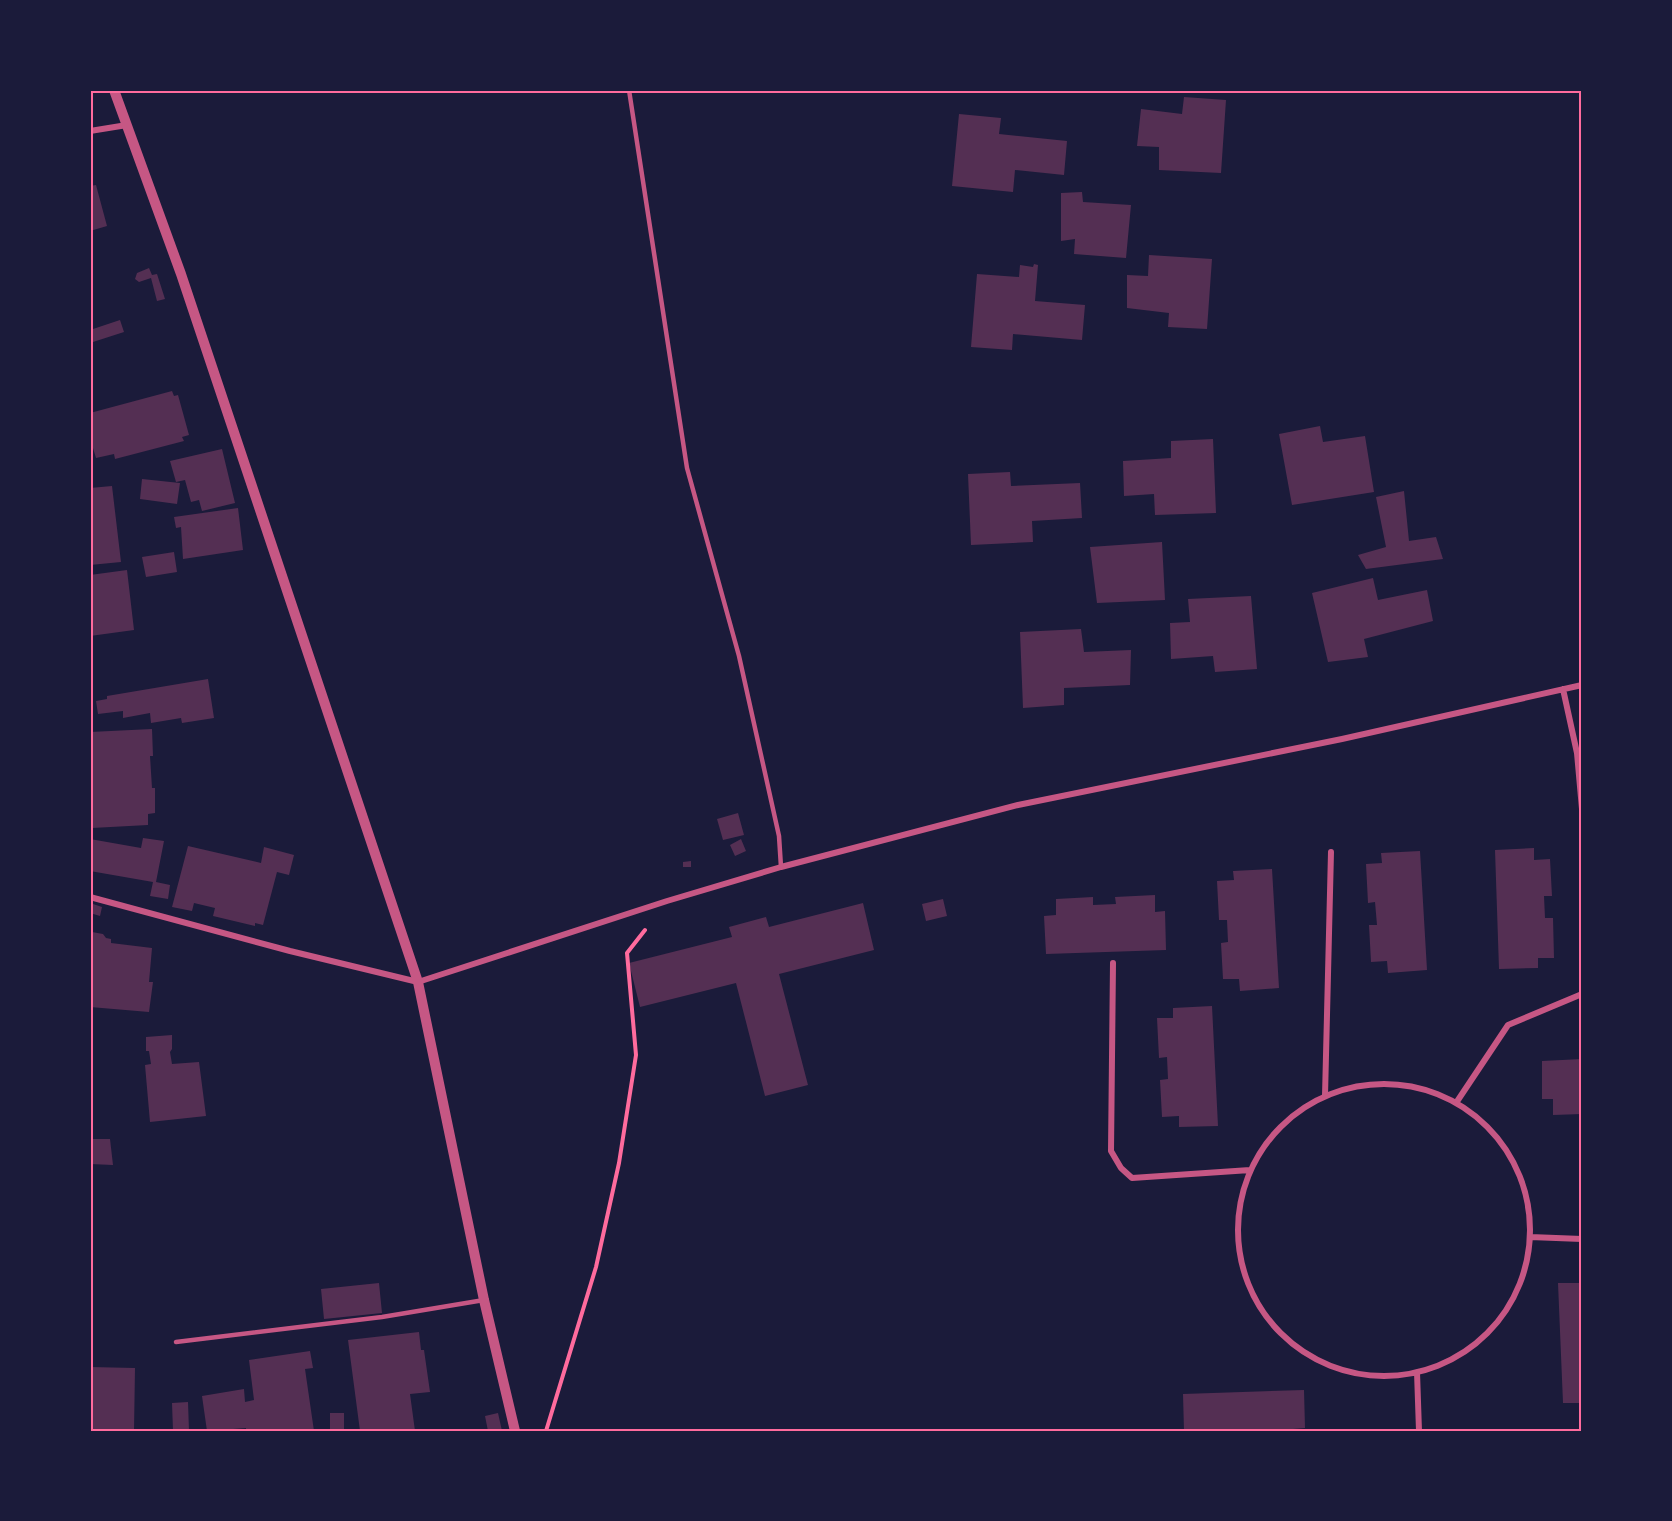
<svg xmlns="http://www.w3.org/2000/svg" width="1672" height="1521" font-family="'IBM Plex Sans',sans-serif">
<style>
.building{fill:#542f53}
.lines{fill:none;stroke-linecap:round;stroke-linejoin:round}
.path{stroke:#ff6b9d;stroke-width:4}
.service{stroke:#c65784;stroke-width:4.5}
.minor{stroke:#c65784;stroke-width:6}
.tertiary{stroke:#c65784;stroke-width:10}
.neatline{fill:none;stroke:#ff6b9d;stroke-width:2}
</style>
<rect width="100%" height="100%" fill="#1b1b3a"/>
<path class="building" d="M1184,97L1226,100L1221,173L1159,170V147L1137,146L1141,109L1182,114Z
M959,114L1001,118L999,134L1067,141L1064,175L1015,170L1013,192L952,186Z
M96,185L107,226L90,231V186Z
M1082,192L1083,202L1131,205L1126,258L1074,254L1075,239L1061,241V193Z
M1149,255L1212,259L1207,329L1168,327L1169,313L1127,308V275L1148,276Z
M1034,264L1038,265L1035,301L1085,305L1082,340L1013,334L1012,350L971,347L977,274L1019,277L1020,265L1033,267Z
M149,268L152,275L157,274L165,299L157,301L151,278L139,282L135,279L137,273Z
M120,320L124,332L93,342L90,330Z
M172,391L174,396L178,395L189,435L182,437L184,441L115,459L114,454L96,458L90,438V413Z
M1320,426L1323,442L1365,436L1374,492L1292,505L1279,434Z
M1213,439L1216,513L1155,515L1154,494L1124,496L1123,461L1171,458V441Z
M222,449L235,503L202,511L199,500L191,502L185,480L176,482L170,461Z
M1010,472L1011,486L1080,483L1082,518L1032,521L1033,542L971,545L968,474Z
M142,479L180,483L177,504L140,499Z
M112,486L121,562L90,565V488Z
M1404,491L1409,541L1436,537L1443,559L1366,569L1358,555L1386,547L1376,497Z
M238,508L243,550L183,559L181,527L176,528L174,517Z
M1162,542L1165,600L1097,603L1090,547Z
M174,552L177,572L146,577L142,557Z
M127,570L134,630L90,636V575Z
M1373,578L1378,600L1427,590L1433,621L1364,639L1368,657L1328,662L1312,593Z
M1251,596L1257,669L1215,672L1213,656L1171,659L1170,623L1190,622L1188,599Z
M1081,629L1084,652L1131,650L1130,685L1064,688V705L1023,708L1020,632Z
M208,679L214,718L182,723L181,718L151,723L150,713L123,718V711L98,714L96,701L107,699V696Z
M152,729L153,756H150L152,788H155V813L148,814V825L92,828L90,732Z
M738,813L744,835L723,840L717,819Z
M143,838L164,841L156,882L170,885L168,899L150,896L153,882L90,871V839L141,848Z
M741,839L746,851L735,856L730,845Z
M188,846L261,863L264,847L294,855L289,875L277,872L263,925L255,923V926L213,916L215,908L194,903L192,911L172,907Z
M1534,848V860L1550,859L1552,896H1544L1545,918H1553L1554,958H1538V968L1499,969L1495,850Z
M1420,851L1427,970L1388,973L1387,961L1371,962L1369,925H1377L1375,902L1368,903L1366,864L1382,863L1381,853Z
M691,861V867H683V862Z
M1272,869L1279,988L1240,991L1239,979H1223L1221,943L1228,942L1227,920H1219L1217,881L1234,880L1233,871Z
M1155,895V912L1165,911L1166,950L1046,954L1044,916L1056,915V899L1093,897V905L1116,904L1115,897Z
M943,899L947,916L926,921L922,904Z
M90,903L102,907L100,916L90,913Z
M863,903L874,950L779,974L808,1085L765,1096L736,983L640,1007L629,963L732,937L729,927L766,917L769,927Z
M92,932L103,934L106,938L111,939V943L152,948L149,982H153L149,1012L90,1007V934Z
M1212,1006L1218,1126L1179,1127V1116L1162,1117L1160,1080L1168,1079L1167,1057L1159,1058L1157,1018H1173V1008Z
M172,1035V1049L170,1052L172,1064L199,1062L206,1116L150,1122L145,1065L151,1064L149,1051H146V1037Z
M1582,1059V1114L1553,1115V1099H1542V1061Z
M90,1139H110L113,1165L90,1164Z
M379,1283L382,1313L324,1319L321,1289Z
M1558,1283H1582V1403H1563Z
M419,1332L421,1350H424L430,1392L410,1394L415,1431H360L348,1340Z
M310,1351L313,1368L305,1369L314,1431H246V1428L207,1431L202,1396L244,1389L245,1402L254,1400L249,1360Z
M90,1367L135,1368L134,1431H90Z
M1304,1390L1305,1428L1293,1429V1431H1184L1183,1394Z
M188,1402L189,1431H173L172,1403Z
M330,1413H344V1431H330Z
M498,1413L502,1431H488L485,1416Z"/>
<g class="lines">
<path class="path" d="M546,1431L596,1267L619,1163L636,1055L627,953L645,930"/>
<path class="service" d="M629,90L687,468L739,656L779,836L781,867
M176,1342L382,1317L484,1300"/>
<path class="minor" d="M90,131L127,125
M1563,689L1577,753L1582,809
M90,897L290,951L418,982L667,901L781,867L1018,805L1342,739L1582,685
M1113,963L1111,1151L1121,1168L1132,1178L1250,1170
M1238 1230a146 146 0 1 1 292 0a146 146 0 1 1-292 0Z
M1325,1096L1331,852
M1456,1103L1508,1025L1582,994
M1530,1237L1582,1239
M1417,1372L1419,1431"/>
<path class="tertiary" d="M114,90L181,274L418,982L484,1300L515,1431"/>
</g>
<rect width="1672" height="1521" fill="none" stroke="#1b1b3a" stroke-width="183"/>
<rect x="92" y="92" width="1488" height="1338" class="neatline"/>
</svg>
